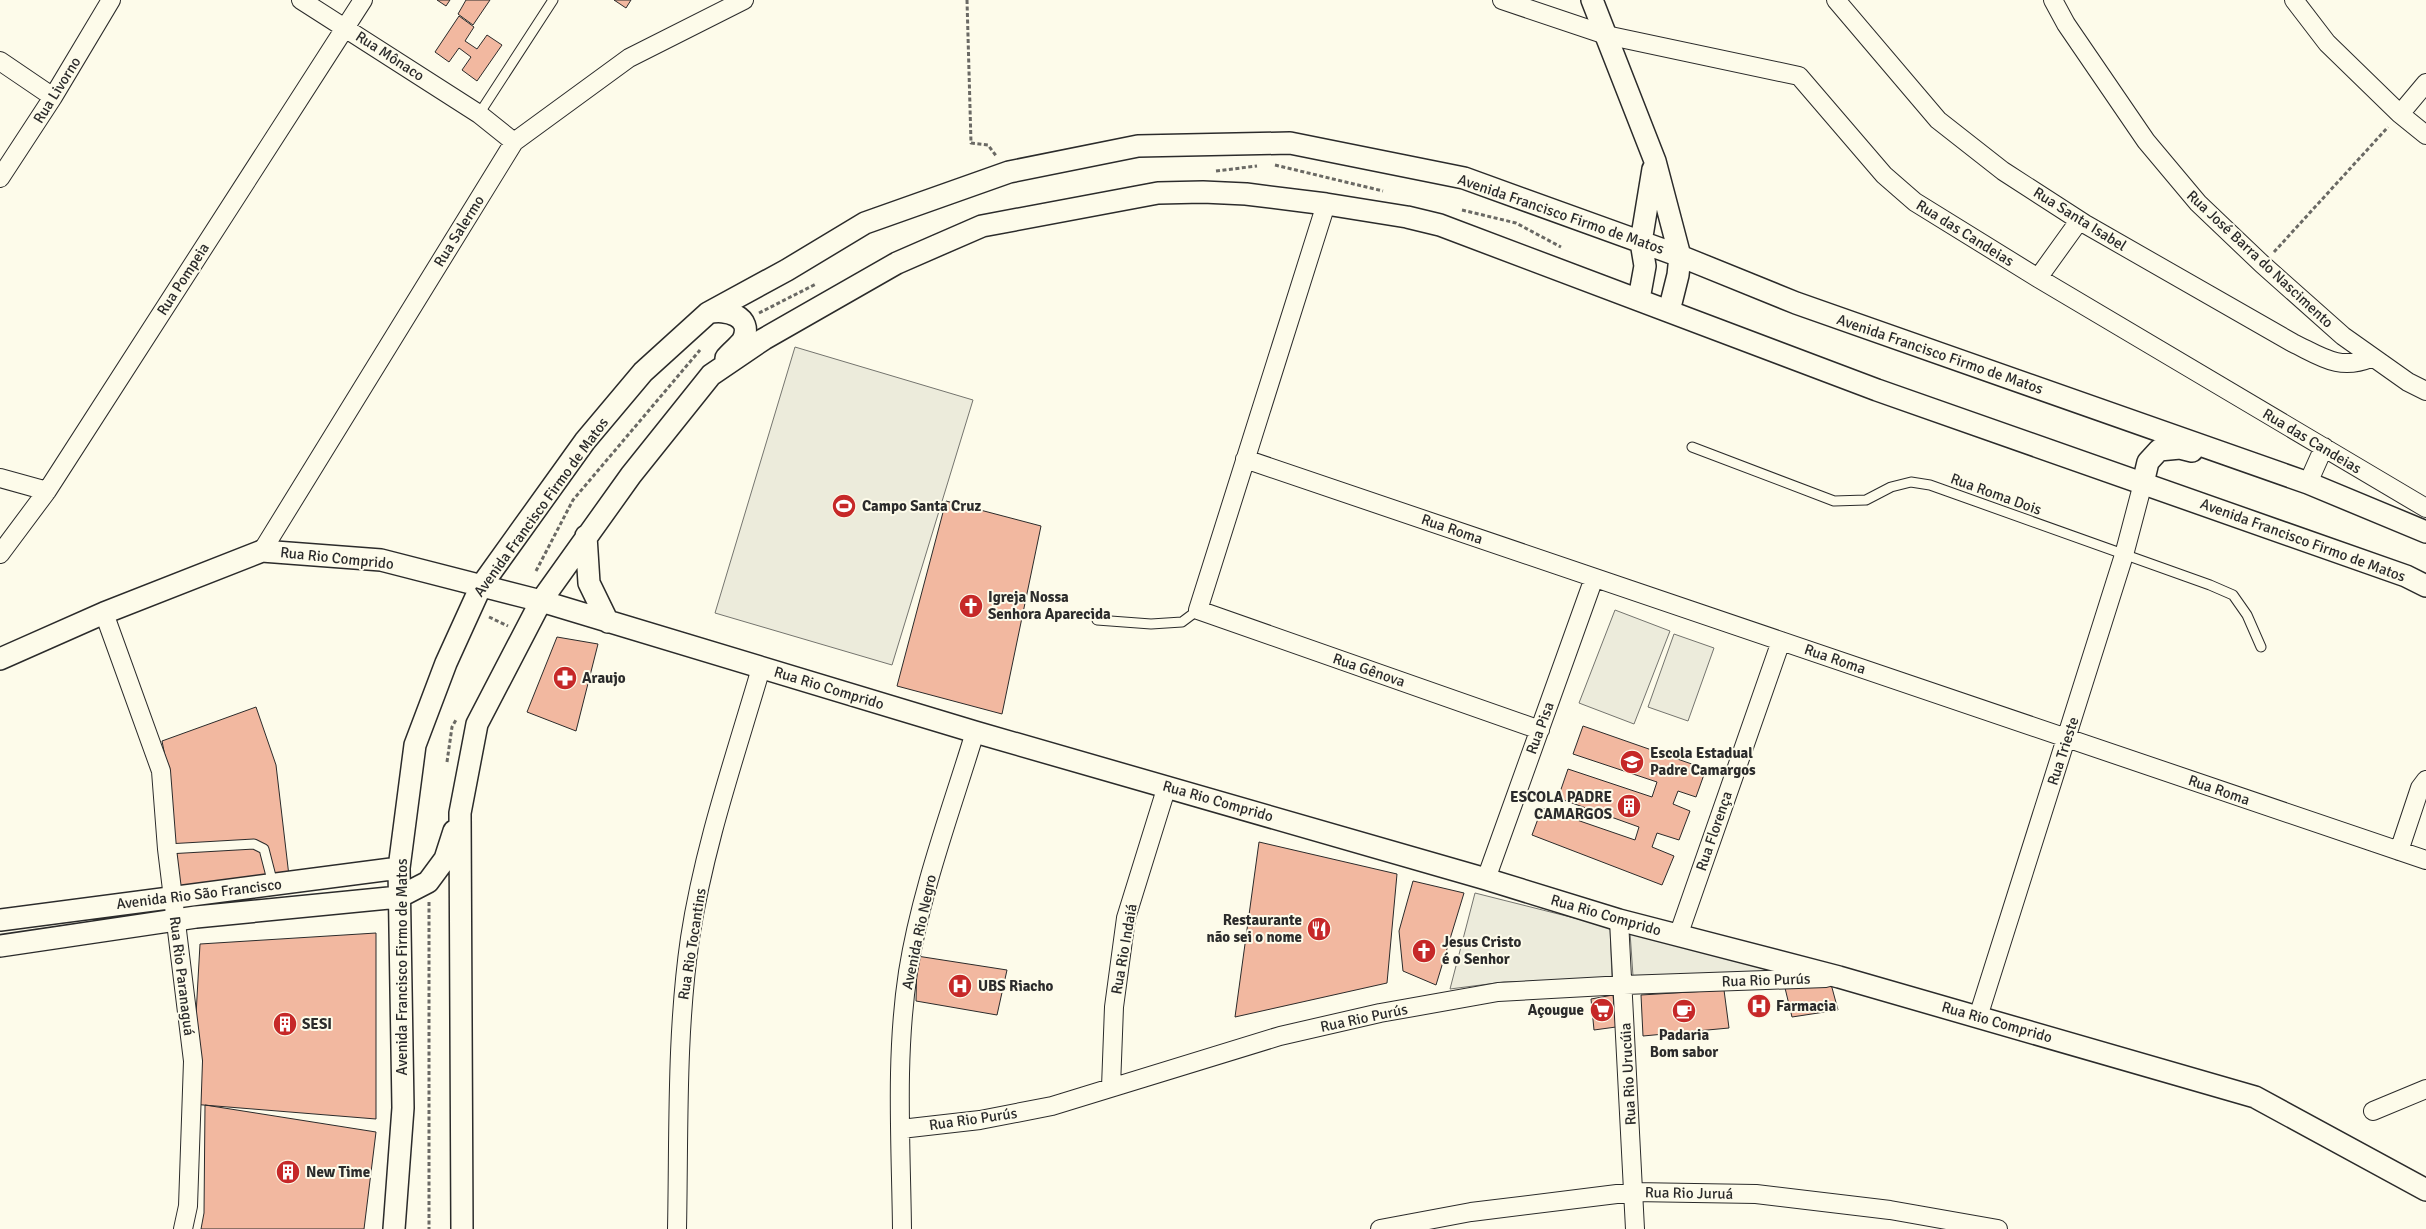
<svg xmlns="http://www.w3.org/2000/svg" width="2426" height="1229" font-family="Signika,sans-serif">
<style>
.green{fill:#ecebdb;stroke:#74746e}
.building{fill:#f2b8a0;stroke:#2b2b2b}
.lines{fill:none;stroke-linecap:round;stroke-linejoin:round}
.service-casing{stroke:#2b2b2b;stroke-width:11}
.minor-casing{stroke:#2b2b2b;stroke-width:20}
.tertiary-casing{stroke:#2b2b2b;stroke-width:24}
.path{stroke:#6a6964;stroke-width:3;stroke-dasharray:4 2.5;stroke-linecap:butt}
.service{stroke:#fdfbea;stroke-width:9}
.minor{stroke:#fdfbea;stroke-width:18}
.tertiary{stroke:#fdfbea;stroke-width:21}
.labels{text-anchor:middle;dominant-baseline:central;stroke-width:4;stroke-linejoin:round;paint-order:stroke}
.street-label{font-size:15px;fill:#2b2b2b;stroke:#fdfbea}
.poi-label{font-size:15px;font-weight:bold;fill:#2b2b2b;stroke:#fdfbea;text-anchor:start}
</style>
<rect width="100%" height="100%" fill="#fdfbea"/>
<path class="green" d="M795,347L973,400L892,665L715,613Z
M1615,610L1670,631L1634,724L1579,703Z
M1674,634L1714,648L1688,721L1648,707Z
M1475,893L1610,927L1612,979L1504,982L1450,989Z
M1630,932L1779,973L1633,976Z"/>
<path class="building" d="M437,0H450L446,6Z
M466,0H490L473,25L458,14Z
M614,0H631L626,8Z
M459,16L474,27L465,41L477,49L487,35L502,45L477,81L462,70L471,57L459,48L449,62L435,52Z
M946,501L1041,526L1002,714L897,686Z
M557,637L598,644L576,731L527,712Z
M256,707L276,765L289,876L175,893L168,771L162,741Z
M1583,726L1706,769L1696,797L1678,791L1673,804L1690,811L1679,840L1657,833L1652,847L1674,856L1662,885L1532,835L1542,808L1635,840L1639,827L1558,798L1568,769L1652,797L1657,782L1573,754Z
M1259,842L1397,874L1387,983L1235,1017Z
M1413,881L1464,893L1436,985L1403,971L1399,931Z
M376,933V1119L191,1104L200,944Z
M917,956L1007,970L997,1015L916,1001Z
M1831,984L1838,1010L1792,1017L1785,988Z
M1724,990L1729,1028L1643,1036L1641,995Z
M1613,995L1616,1027L1594,1030L1591,999Z
M205,1105L376,1132L364,1229H201L204,1213Z"/>
<g class="lines">
<g class="service-casing">
<path id="service" d="M479,114L553,0
M1692,447L1834,501L1866,500L1891,487L1911,482L1930,485L2210,585L2233,595L2247,615L2261,647
M1097,620L1151,624L1182,622L1198,610
M167,849L254,844L264,849L273,884"/>
</g>
<g class="minor-casing">
<path id="minor" d="M301,0L479,114L514,142
M1502,0L1606,35L1799,76L1884,175L1915,202L2038,278L2426,508
M1836,0L1938,120L2003,171L2085,224L2293,343C2322,357 2339,371 2371,358
M2053,0L2066,24L2146,141L2198,203L2262,264L2343,336L2408,382L2426,391
M2294,0L2327,43L2400,114L2426,135
M0,61L53,97
M2400,114L2426,83
M0,178L53,97L111,0
M1326,204L1198,610L1540,730
M2038,278L2079,221
M1245,459L2426,860
M0,478L47,491
M2308,483L2324,447
M262,551L514,142L629,58L744,0
M0,554L47,491L363,0
M104,613L161,771L167,849L193,1061L188,1206L183,1229
M2399,851L2420,788L2426,780
M1486,879L1594,578
M1619,920L1635,1229
M1678,936L1781,641
M1978,1017L2124,555L2143,483
M1111,1087L1114,1007L1126,918L1167,786
M2373,1111L2426,1089
M901,1129L980,1120L1052,1106L1280,1036L1380,1013L1498,992L1624,985L1826,978
M677,1229C679,1132 676,1034 690,938C704,846 735,757 761,668
M902,1229C901,1144 895,1057 908,972C921,890 951,811 975,732
M1380,1229L1471,1212L1633,1192L1756,1194L1890,1210L1998,1229"/>
</g>
<g class="tertiary-casing">
<path id="tertiary" d="M1592,0L1655,161L1680,256L1678,275L1669,311
M1639,299L1645,266L1641,242L1653,169
M708,313C725,308 754,316 743,340C739,346 731,352 726,358
M2143,483L2148,462L2159,450L2180,448L2192,451
M586,536L589,583L608,622
M0,659L104,613L262,551L381,560L541,601L975,732L1486,879L1619,920L1839,977L2255,1097L2426,1190
M0,920L399,868
M0,946L196,917L399,897L428,882L445,859L454,831
M394,1229L403,1108L399,868L415,745L446,663L481,586L585,441L643,372L708,313L787,270L865,223L1009,172L1138,146L1290,143L1464,178L1680,256L1796,303L2308,483L2426,532
M462,1229L460,813L477,724L541,601L631,475L711,375L764,339L897,263L982,226L1158,193L1203,192L1246,194L1326,204L1407,217L1440,225L1877,390L2406,576L2426,586"/>
</g>
<path class="path" d="M967,0L971,143L988,145L997,157
M1275,165L1383,191
M1216,171L1257,166
M1462,210L1516,223L1561,247
M2274,252L2388,127
M759,313L816,284
M536,571L573,500L700,350
M489,617L508,626
M447,762L452,727L456,720
M429,902V1229"/>
<use href="#service" class="service"/>
<use href="#minor" class="minor"/>
<use href="#tertiary" class="tertiary"/>
</g>
<defs>
<g id="stadium-disc" transform="scale(1.25)"><circle r="9.5" fill="#c62828" stroke="#fdfbea"/><path d="M0-5a6.5 5 0 1 0 0 10a6.5 5 0 1 0 0-10ZM-3.5-1.8h7v3.6h-7Z" fill="#fff"/></g>
<g id="church-disc" transform="scale(1.25)"><circle r="9.5" fill="#c62828" stroke="#fdfbea"/><path d="M-1.2-6h2.4v3.5h3.3v2.4h-3.3V6h-2.4V-.1h-3.3v-2.4h3.3Z" fill="#fff"/></g>
<g id="pharmacy-disc" transform="scale(1.25)"><circle r="9.5" fill="#c62828" stroke="#fdfbea"/><path d="M-2-6h4v4h4v4h-4v4h-4v-4h-4v-4h4Z" fill="#fff"/></g>
<g id="school-disc" transform="scale(1.25)"><circle r="9.5" fill="#c62828" stroke="#fdfbea"/><path d="M0-5L7-2L0 1L-7-2ZM-4 1L0 2.5L4 1V4Q0 6-4 4Z" fill="#fff"/></g>
<g id="building-disc" transform="scale(1.25)"><circle r="9.5" fill="#c62828" stroke="#fdfbea"/><path d="M-4-6H4V6H1V3H-1V6H-4ZM-2.5-4.3h1.7v1.8h-1.7ZM.8-4.3h1.7v1.8H.8ZM-2.5-1h1.7V.8h-1.7ZM.8-1h1.7V.8H.8Z" fill="#fff"/></g>
<g id="restaurant-disc" transform="scale(1.25)"><circle r="9.5" fill="#c62828" stroke="#fdfbea"/><path d="M-5-6h1v4h1v-4h1v4h1v-4h1v5L-1.5 .5V6h-2V.5L-5-1ZM5-6V6H3V1.5H1.5Q1.5-4 5-6Z" fill="#fff"/></g>
<g id="hospital-disc" transform="scale(1.25)"><circle r="9.5" fill="#c62828" stroke="#fdfbea"/><path d="M-5-5h3v3.5h4V-5h3V5h-3V1.5h-4V5h-3Z" fill="#fff"/></g>
<g id="supermarket-disc" transform="scale(1.25)"><circle r="9.5" fill="#c62828" stroke="#fdfbea"/><path d="M-6-5.5h2.5l.6 2H6L4.5 2H-2.5L-4.4-4H-6ZM-1.5 3.2a1.3 1.3 0 1 0 .1 0ZM3 3.2a1.3 1.3 0 1 0 .1 0Z" fill="#fff"/></g>
<g id="cafe-disc" transform="scale(1.25)"><circle r="9.5" fill="#c62828" stroke="#fdfbea"/><path d="M-5.5-4.5H6V0H3Q3 3.5 0 3.5H-2.5Q-5.5 3.5-5.5 0ZM3-3.2v2h1.7v-2ZM-6 4.5H4V6H-6Z" fill="#fff"/></g>
</defs>
<g fill-rule="evenodd">
<use href="#stadium-disc" x="844" y="506"/>
<use href="#church-disc" x="971" y="606"/>
<use href="#pharmacy-disc" x="565" y="678"/>
<use href="#school-disc" x="1632" y="762"/>
<use href="#building-disc" x="1629" y="806"/>
<use href="#restaurant-disc" x="1319" y="929"/>
<use href="#church-disc" x="1424" y="951"/>
<use href="#hospital-disc" x="960" y="986"/>
<use href="#hospital-disc" x="1759" y="1006"/>
<use href="#supermarket-disc" x="1602" y="1010"/>
<use href="#cafe-disc" x="1684" y="1011"/>
<use href="#building-disc" x="285" y="1024"/>
<use href="#building-disc" x="288" y="1172"/>
</g>
<g class="labels">
<g class="street-label">
<text transform="translate(390 56) rotate(33)">Rua Mônaco</text>
<text transform="translate(57 90) rotate(-58)">Rua Livorno</text>
<text transform="translate(1561 214) rotate(19)">Avenida Francisco Firmo de Matos</text>
<text transform="translate(2080 219) rotate(32)">Rua Santa Isabel</text>
<text transform="translate(459 231) rotate(-58)">Rua Salermo</text>
<text transform="translate(1965 233) rotate(32)">Rua das Candeias</text>
<text transform="translate(2260 259) rotate(43)">Rua José Barra do Nascimento</text>
<text transform="translate(183 279) rotate(-57)">Rua Pompeia</text>
<text transform="translate(1940 354) rotate(19)">Avenida Francisco Firmo de Matos</text>
<text transform="translate(2312 441) rotate(31)">Rua das Candeias</text>
<text transform="translate(1996 494) rotate(20)">Rua Roma Dois</text>
<text transform="translate(541 507) rotate(-54)">Avenida Francisco Firmo de Matos</text>
<text transform="translate(1452 529) rotate(19)">Rua Roma</text>
<text transform="translate(2303 540) rotate(20)">Avenida Francisco Firmo de Matos</text>
<text transform="translate(337 558) rotate(6)">Rua Rio Comprido</text>
<text transform="translate(1835 659) rotate(19)">Rua Roma</text>
<text transform="translate(1369 670) rotate(19)">Rua Gênova</text>
<text transform="translate(829 688) rotate(17)">Rua Rio Comprido</text>
<text transform="translate(1540 728) rotate(-70)">Rua Pisa</text>
<text transform="translate(2063 751) rotate(-72)">Rua Trieste</text>
<text transform="translate(2219 790) rotate(19)">Rua Roma</text>
<text transform="translate(1218 801) rotate(16)">Rua Rio Comprido</text>
<text transform="translate(1714 831) rotate(-71)">Rua Florença</text>
<text transform="translate(199 894) rotate(-7)">Avenida Rio São Francisco</text>
<text transform="translate(1606 915) rotate(16)">Rua Rio Comprido</text>
<text transform="translate(919 932) rotate(-78)">Avenida Rio Negro</text>
<text transform="translate(692 944) rotate(-81)">Rua Rio Tocantins</text>
<text transform="translate(1124 949) rotate(-80)">Rua Rio Indaiá</text>
<text transform="translate(402 967) rotate(-90)">Avenida Francisco Firmo de Matos</text>
<text transform="translate(182 976) rotate(83)">Rua Rio Paranaguá</text>
<text transform="translate(1766 980) rotate(-2)">Rua Rio Purús</text>
<text transform="translate(1364 1018) rotate(-12)">Rua Rio Purús</text>
<text transform="translate(1997 1022) rotate(16)">Rua Rio Comprido</text>
<text transform="translate(1628 1074) rotate(-93)">Rua Rio Urucúia</text>
<text transform="translate(973 1119) rotate(-8)">Rua Rio Purús</text>
<text transform="translate(1689 1193) rotate(1)">Rua Rio Juruá</text>
</g>
<g class="poi-label">
<text x="862" y="506">Campo Santa Cruz</text>
<text x="988" y="597">Igreja Nossa<tspan x="988" dy="17">Senhora Aparecida</tspan></text>
<text x="582" y="678">Araujo</text>
<text x="1650" y="753">Escola Estadual<tspan x="1650" dy="17">Padre Camargos</tspan></text>
<text x="1612" y="797" text-anchor="end">ESCOLA PADRE<tspan x="1612" dy="17">CAMARGOS</tspan></text>
<text x="1302" y="920" text-anchor="end">Restaurante<tspan x="1302" dy="17">não sei o nome</tspan></text>
<text x="1442" y="942">Jesus Cristo<tspan x="1442" dy="17">é o Senhor</tspan></text>
<text x="978" y="986">UBS Riacho</text>
<text x="1776" y="1006">Farmacia</text>
<text x="1584" y="1010" text-anchor="end">Açougue</text>
<text x="302" y="1024">SESI</text>
<text x="1684" y="1035" text-anchor="middle">Padaria<tspan x="1684" dy="17">Bom sabor</tspan></text>
<text x="306" y="1172">New Time</text>
</g>
</g>
</svg>
